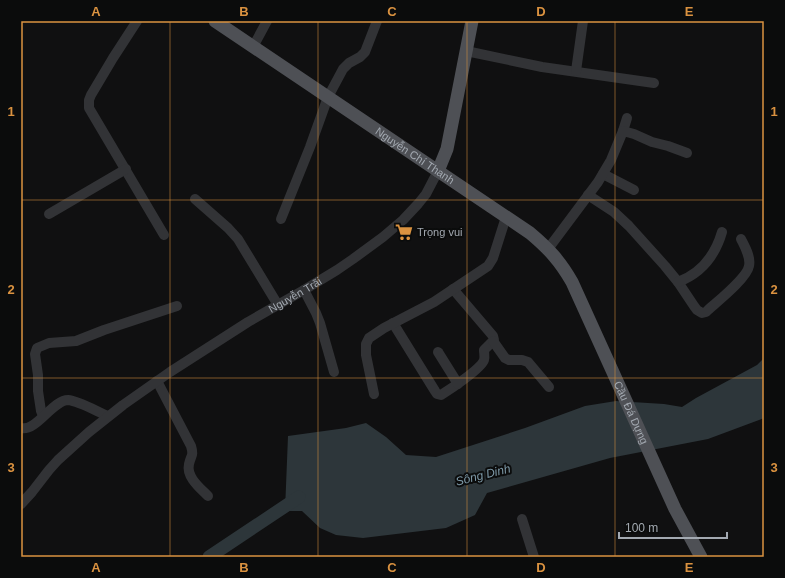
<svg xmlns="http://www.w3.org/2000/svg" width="785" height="578" font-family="Arial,sans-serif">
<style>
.water{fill:#2d363a}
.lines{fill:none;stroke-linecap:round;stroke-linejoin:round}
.river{stroke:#2d363a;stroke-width:13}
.minor{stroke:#323336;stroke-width:10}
.major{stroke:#4e5055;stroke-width:13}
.grid{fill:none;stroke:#da9240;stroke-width:1;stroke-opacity:0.55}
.labels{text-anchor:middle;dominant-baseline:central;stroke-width:4;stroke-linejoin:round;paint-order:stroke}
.street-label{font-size:11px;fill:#a3a9b1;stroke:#0b0c0c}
.poi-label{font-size:11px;fill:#a3a9b1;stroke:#0b0c0c;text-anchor:start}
.water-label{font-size:12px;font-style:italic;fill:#7e9aa8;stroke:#0b0c0c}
.neatline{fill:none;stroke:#da9240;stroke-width:1.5}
.grid-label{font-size:13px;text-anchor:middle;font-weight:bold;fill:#da9240}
</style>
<rect width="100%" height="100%" fill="#101011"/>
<path class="water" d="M764,358V418L759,420L708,439L610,458L487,493L475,515L446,528L363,538L336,535L320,528L302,511H285L288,436L346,428L366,423L386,437L406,455L436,457L525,428L585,406L616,401L664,404L682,407L696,398L757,365Z"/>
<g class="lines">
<path class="river" d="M209,557L299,497"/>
<g class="minor">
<path d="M137,21L113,58L91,95L89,100V108L164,235"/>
<path d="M253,47L267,21"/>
<path d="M466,51L542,67L654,83"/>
<path d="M576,71L583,21"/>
<path d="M623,131L627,118"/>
<path d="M603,174L634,190"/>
<path d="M588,195L614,212L629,226L665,266L678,282L694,306L697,310L702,313L706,312L708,310C718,301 747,278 749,266C751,257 745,247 741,239"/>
<path d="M195,199L228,228L238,239L278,305"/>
<path d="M49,214L126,169"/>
<path d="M281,219L310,147L328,97L343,69L349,63L360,57L365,52L377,21"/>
<path d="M548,249L598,182L611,160L623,131L634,134L652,142L668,146L687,153"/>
<path d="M678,282C702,273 715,256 722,232"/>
<path d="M304,290L316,313L320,323L334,372"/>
<path d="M393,323L435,391L437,394L441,395C449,390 481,369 484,360C485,357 484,353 484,350L494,340L493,336L453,289"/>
<path d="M493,341L505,358L509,360H522L528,362L549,387"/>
<path d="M438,352L458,384"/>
<path d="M157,381L191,446C194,456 191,455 189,464C186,477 200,488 208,496"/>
<path d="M374,394L366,355V344L369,338L384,328L434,302L488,266L493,258L506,217"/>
<path d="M43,416L41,411L38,391V375L35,354L37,348L49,343L76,341L104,330L177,306"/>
<path d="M21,428C36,432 53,400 68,400C79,401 98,412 108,416"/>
<path id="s1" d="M21,504L32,492L49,470L58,460L89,432L123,405L170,372L248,322L304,290L337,270L353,259L383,237L403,220L418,204L426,194L438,171"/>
<path d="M522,519L534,557"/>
</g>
<g class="major">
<path id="s2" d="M215,21L530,233C549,249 560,261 572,282L675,509L701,557"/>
<path d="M438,171L447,149L472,21"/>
</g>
</g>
<path class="grid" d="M170,21V557M318,21V557M467,21V557M615,21V557M21,200H764M21,378H764"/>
<defs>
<g id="supermarket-bare" transform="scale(1.38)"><path d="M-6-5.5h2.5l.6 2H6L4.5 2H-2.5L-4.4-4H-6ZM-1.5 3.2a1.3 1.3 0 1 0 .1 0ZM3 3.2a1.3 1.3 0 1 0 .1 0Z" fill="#da9240" stroke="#0b0c0c" stroke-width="2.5" paint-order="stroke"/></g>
</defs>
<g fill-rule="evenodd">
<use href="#supermarket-bare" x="404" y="232"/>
</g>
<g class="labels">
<g class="street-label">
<text stroke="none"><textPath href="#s2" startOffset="241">Nguyễn Chí Thanh</textPath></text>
<text stroke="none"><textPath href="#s1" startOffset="347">Nguyễn Trãi</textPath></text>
<text stroke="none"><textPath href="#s2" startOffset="588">Cầu Đá Dựng</textPath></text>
</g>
<g class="poi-label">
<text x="417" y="232">Trọng vui</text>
</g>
<g class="water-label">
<text transform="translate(483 475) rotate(-14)">Sông Dinh</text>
</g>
</g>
<rect width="785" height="578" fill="none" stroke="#0b0c0c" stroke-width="44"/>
<path d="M619 532v6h108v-6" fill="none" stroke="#a3a9b1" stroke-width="2"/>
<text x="625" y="532" font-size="12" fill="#a3a9b1" stroke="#0b0c0c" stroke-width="3" paint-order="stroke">100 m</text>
<rect x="22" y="22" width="741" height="534" class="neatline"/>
<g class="grid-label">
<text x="96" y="16">A</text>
<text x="244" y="16">B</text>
<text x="392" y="16">C</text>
<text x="541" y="16">D</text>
<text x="689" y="16">E</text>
<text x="11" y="116">1</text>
<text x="774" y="116">1</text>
<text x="11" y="294">2</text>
<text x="774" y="294">2</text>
<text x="11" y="472">3</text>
<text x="774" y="472">3</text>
<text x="96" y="572">A</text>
<text x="244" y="572">B</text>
<text x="392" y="572">C</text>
<text x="541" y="572">D</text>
<text x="689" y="572">E</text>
</g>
</svg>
